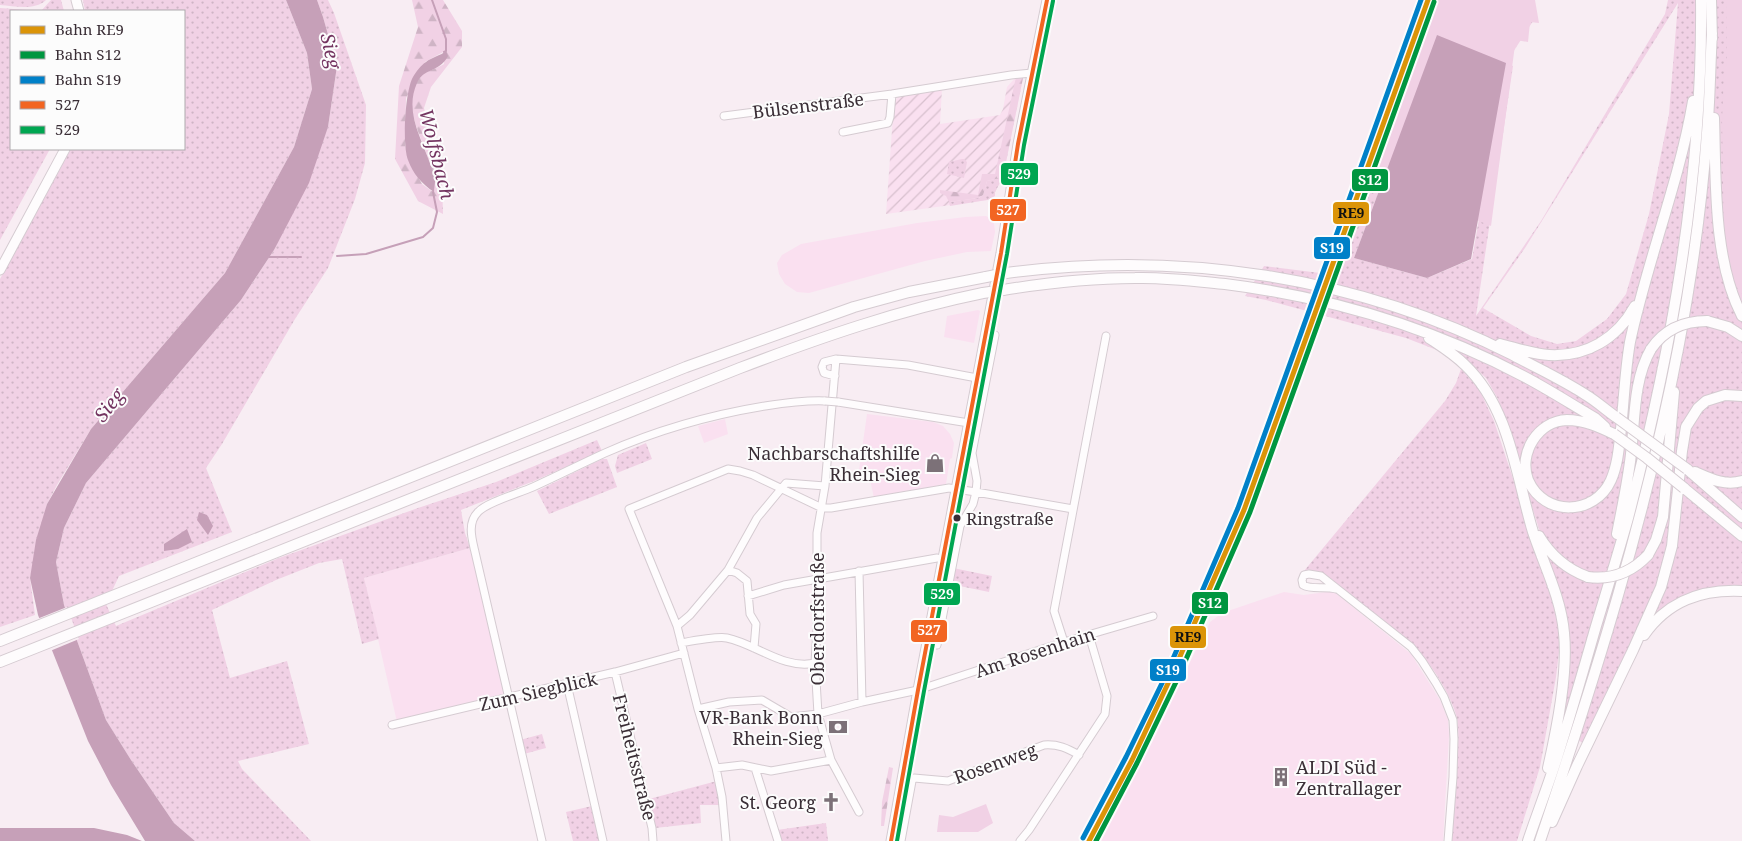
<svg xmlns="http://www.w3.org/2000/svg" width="1742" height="841" font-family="'Noto Serif',serif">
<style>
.built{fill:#fae0f0}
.industrial{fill:url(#industrial-furrows)}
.grass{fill:url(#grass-dots);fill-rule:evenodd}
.forest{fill:url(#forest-firs);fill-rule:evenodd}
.park{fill:#f1d1e5}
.water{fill:#c6a0b8}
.pier{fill:#f8edf3}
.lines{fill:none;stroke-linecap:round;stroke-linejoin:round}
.stream{stroke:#c6a0b8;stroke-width:2}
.minor-casing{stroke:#d5cbd1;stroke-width:9}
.major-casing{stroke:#d5cbd1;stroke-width:11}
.highway-casing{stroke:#d5cbd1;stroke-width:12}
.minor{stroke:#fefcfd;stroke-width:7}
.major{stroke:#fefcfd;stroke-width:9}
.highway{stroke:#fefcfd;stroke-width:10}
.minor-bridge-casing{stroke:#d5cbd1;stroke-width:9;stroke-linecap:butt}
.highway-bridge-casing{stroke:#d5cbd1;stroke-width:12;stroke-linecap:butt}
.minor-bridge{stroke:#fefcfd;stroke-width:7}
.highway-bridge{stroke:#fefcfd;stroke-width:10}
.bus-1-casing{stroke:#fcfcfc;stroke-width:8}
.bus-2-casing{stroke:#fcfcfc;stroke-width:8}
.bus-1{stroke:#f26522;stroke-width:4}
.bus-2{stroke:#00a651;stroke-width:4}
.rail-1-casing{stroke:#fcfcfc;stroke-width:9}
.rail-2-casing{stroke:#fcfcfc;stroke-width:9}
.rail-3-casing{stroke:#fcfcfc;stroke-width:9}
.rail-1{stroke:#db9408;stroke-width:5}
.rail-2{stroke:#009640;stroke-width:5}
.rail-3{stroke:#0080c8;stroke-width:5}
.bus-dot{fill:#3a2e36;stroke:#fcfcfc;stroke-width:2}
.labels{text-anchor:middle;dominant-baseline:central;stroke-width:4;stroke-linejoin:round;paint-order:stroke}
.bus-label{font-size:17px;fill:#3a2e36;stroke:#fcfcfc;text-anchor:start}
.street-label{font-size:18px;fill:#3a2e36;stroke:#fcfcfc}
.poi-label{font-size:18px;fill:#3a2e36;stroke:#fcfcfc;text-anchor:end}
.water-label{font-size:19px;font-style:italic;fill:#743561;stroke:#fcfcfc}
.line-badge{stroke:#fcfcfc;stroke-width:2}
.badge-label{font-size:14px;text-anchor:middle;font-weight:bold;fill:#fff}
.pale-badge-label{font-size:14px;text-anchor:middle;font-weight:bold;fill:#111}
</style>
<defs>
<pattern id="industrial-furrows" width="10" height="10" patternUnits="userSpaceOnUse" patternTransform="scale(1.25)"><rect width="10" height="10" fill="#fae0f0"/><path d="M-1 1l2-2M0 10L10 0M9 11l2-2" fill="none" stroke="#d7c0ce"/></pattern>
<pattern id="grass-dots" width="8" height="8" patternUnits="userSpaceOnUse" patternTransform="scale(1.25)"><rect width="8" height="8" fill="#f1d1e5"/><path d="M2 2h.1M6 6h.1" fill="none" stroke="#cfb4c5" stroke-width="1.8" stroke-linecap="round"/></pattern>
<pattern id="forest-firs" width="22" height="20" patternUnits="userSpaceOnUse" patternTransform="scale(1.25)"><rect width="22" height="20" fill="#f1d1e5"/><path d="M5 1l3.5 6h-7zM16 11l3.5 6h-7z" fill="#cfb4c5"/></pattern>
</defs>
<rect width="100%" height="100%" fill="#f8edf3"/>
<path class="built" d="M986,216L993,220L994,224L995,232L991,251L967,252L925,261L809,293L797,292L785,284L779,274L777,263L782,255L801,244L917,223L965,217Z
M978,310L980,311L974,343L944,337L947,316Z
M867,414L933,422L943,426L950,434L954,443L952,458L950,459L946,484L874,498L868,470H859Z
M725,419L728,434L704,443L698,426Z
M470,548L486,611L504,696L397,722L364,578Z
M1333,591L1411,654L1440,700L1448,720L1449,736L1443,841H1101L1210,622L1222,613L1284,592L1304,595Z"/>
<path class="industrial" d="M1016,77L1023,78L1003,177L995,192V196L987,200L886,214L894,102L899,96L942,89L940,124L1000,115L1003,109L1007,87Z"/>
<path class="grass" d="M0,0H46C34,11 15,6 0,5Z
M51,0H61L64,11H11V149H50L0,240V8L41,11Z
M83,0H286L307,53L312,89L294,147L225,273L91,429L57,485L47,504L30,578L35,615L0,627V279L71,149H184V11H85Z
M317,0H328L334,13L366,105L365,163L355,199L328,268L295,319L222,444L206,468L232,532L119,576L106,604L116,626L279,558L418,508L496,482L597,440L602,451L534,481L461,510L465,533L470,548L364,578L379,639L362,644L342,559L319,563L276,580L212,610L230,678L287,661L309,744L238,761L242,769L311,841H195L174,823L131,760L106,720L64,605L56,562L64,528L86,483L241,300L274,250L328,127L337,66L323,17Z
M1432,0L1535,18L1506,63L1513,66L1476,316L1541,221L1665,14L1668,0H1742V588L1718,590L1650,622L1583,743L1560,730L1564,608L1498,399L1486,378L1472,365L1447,354L1406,338L1266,300L1245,296L1264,266L1336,275ZM1678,3L1669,114L1649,214L1626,294L1607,319L1576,341L1557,344L1531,336L1483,308L1525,248ZM1437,35L1506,63L1472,259L1427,278L1354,258Z
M962,159H964L967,162L964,178L947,174L949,162Z
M1003,177L995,192V196L987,200L950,206L949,202L979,198L983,195L987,181Z
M1461,369L1479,389L1494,421L1557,612L1561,635L1556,677L1540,767L1517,841H1451C1454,811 1457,782 1458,752C1458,741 1459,729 1457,718C1451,695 1432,665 1416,648L1326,576L1320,572L1304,571L1445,401L1456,383Z
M646,443L652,459L617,473L615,466L618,455Z
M602,459H607L617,487L549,514L537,491Z
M953,568L992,576L989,592L950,584Z
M542,734L546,748L524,754L520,740Z
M717,781L721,805H700L701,823L655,828L649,799Z
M592,806L601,841H573L566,812Z
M826,823L828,841H780L777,830Z"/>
<path class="forest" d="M412,0H443L462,31V47L431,87L424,108L442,183L443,214L418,201L395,159L399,86L418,27ZM445,51L444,64C438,68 424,72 420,76C393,112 440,156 433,192L422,184L408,159L405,145L406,98L425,62Z
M1016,77L1023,78L1003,177L987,181L983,195L978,198L949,202L946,196L940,193V190L978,195L982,174H995Z
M889,767L893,768L884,826H881L882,802Z"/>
<path class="park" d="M1432,0H1535L1539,23L1530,22L1528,42L1516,40L1515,45L1491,226L1382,181L1367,178Z
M1726,0H1742V294L1740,293L1732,278L1724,237L1722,120L1724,74L1727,63Z
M986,804L993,823L978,832H937L939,815L953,817Z"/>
<path class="water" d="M286,0H317L323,17L337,66L328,127L309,183L274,250L241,300L86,483L64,528L56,562L64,605L106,720L131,760L174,823L195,841H145L111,785L88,741L38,615L30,578L36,540L47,504L91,429L225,273L294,147L312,89L307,53Z
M1437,35L1506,63L1471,259L1427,278L1354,258Z
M446,51L448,56C439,73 423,68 417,83C404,112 422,139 431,166C432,170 435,176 435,181C435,184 434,189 434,192C422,184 413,174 408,160C402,145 405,91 413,77C416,72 421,65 426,62C432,57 440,56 446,51Z
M199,512L207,515L213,526L208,535L197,520Z
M187,529L192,542L178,549L164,551V544Z
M0,828H94L127,835L142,841H0Z"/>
<path class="pier" d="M67,607L79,639L50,651L37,619Z"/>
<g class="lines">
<path class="stream" d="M432,0L446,39V51L444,52
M337,256L366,254L423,237L433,228L437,212L433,192
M269,257H301"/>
<g class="minor-casing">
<path id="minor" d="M724,116L892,94L1011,75L1032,73
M843,132L888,123L890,117L892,94
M995,335L972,453L977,481L976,492L1073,509
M836,359L908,365L977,378
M835,376L824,373L822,367L824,362L836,359L825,486L817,533V553L820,579L815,663L818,714L831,760L859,812
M838,402L969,423
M728,570L737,573L747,581L750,614L756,624L754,648
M859,571L862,702
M1336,589C1325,586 1311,590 1303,585L1302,580L1304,575L1309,574L1321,576L1411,647L1422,661L1436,683L1444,697L1453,720L1454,739L1453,777L1448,841
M748,596L784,585L937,558
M677,626L629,509L728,469L740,471L753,475L822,508H831L949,488L976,492L973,504L960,526L937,645
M1064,642L1054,611L1106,336
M681,643C692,641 718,636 727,638C756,644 784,670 815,663
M615,672L652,828L653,841
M567,684L603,841
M698,709L729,702L762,700L791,717L818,714L862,702L918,690L1064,642L1153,616
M392,725L615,672L684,653
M716,768L742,765L771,771L831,760
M755,768L778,841
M542,841L475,552C472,539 467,523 478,512C487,502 520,493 533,487C557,476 581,464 605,453C657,430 710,415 765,406C785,403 805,400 825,401
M726,841L722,797L716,768L698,709L677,626L690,615L728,570L757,518L786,483L825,486
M901,841L912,781L914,778L948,781L1044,745C1058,744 1067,748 1079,755
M1020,841L1029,830L1105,714L1107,696L1089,635"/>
</g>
<g class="major-casing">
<path id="major" d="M76,0L79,11
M0,270L65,149
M891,841L918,690L1001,253L1018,144L1047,0"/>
</g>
<g class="highway-casing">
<path id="highway" d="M1711,0L1712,39
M1714,118C1716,181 1713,260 1742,316
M1006,273C1180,250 1356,276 1513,355C1537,368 1563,380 1586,395C1596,401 1606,410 1616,417
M1003,290C1046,283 1090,278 1135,278C1165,277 1195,281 1225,284C1329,297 1430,327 1523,376C1548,389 1571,404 1595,418L1605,427
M1707,321L1728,327L1742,336
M1429,338C1441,346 1454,354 1465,365C1510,408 1516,476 1533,532C1544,565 1561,598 1564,633C1568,674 1557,728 1548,768
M1500,344C1516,348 1532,354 1549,355C1586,357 1617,339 1635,306
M1614,434C1599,427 1584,420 1567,420C1538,421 1518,453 1528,480C1544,517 1595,516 1611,480C1618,464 1619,446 1621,429C1624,400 1625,371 1630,342C1647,261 1679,183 1693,101
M1687,469L1742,517
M1695,472C1711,479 1725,486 1742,481
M1684,488L1742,536
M1617,534C1622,508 1628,481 1631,454C1635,420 1633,380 1651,349
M1539,536C1551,556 1566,569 1588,577
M1648,555L1656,540L1663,517L1674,392
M1644,635C1668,601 1701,589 1742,591
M0,641L686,367L854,307L909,292L986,277
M0,662L740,368C819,338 899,310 983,293
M1552,822L1577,766L1633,650L1661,587L1672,546L1682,451L1686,427L1698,408L1706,401L1725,395L1742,396
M1528,841C1538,811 1550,781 1559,751C1572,710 1584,668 1596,626C1607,590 1618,554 1628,518C1672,349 1703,175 1701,0
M1540,841C1595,678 1647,513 1679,344C1692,274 1702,203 1707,133C1710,100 1710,66 1712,33"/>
</g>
<use href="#minor" class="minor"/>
<use href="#major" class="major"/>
<use href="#highway" class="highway"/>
<g class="minor-bridge-casing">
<path id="minor-bridge" d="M825,401L838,402"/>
</g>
<g class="highway-bridge-casing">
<path id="highway-bridge" d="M986,277L1006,273
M983,293L1003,290
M1651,349C1664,330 1683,321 1707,321
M1616,417L1687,469
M1614,434L1647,458L1684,488
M1588,577C1612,580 1632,572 1648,555"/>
</g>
<use href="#minor-bridge" class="minor-bridge"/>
<use href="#highway-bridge" class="highway-bridge"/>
<g class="bus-1-casing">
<path id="bus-1" d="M891,841L918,690L1001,253L1018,144L1047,0"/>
</g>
<g class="bus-2-casing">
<path id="bus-2" d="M897,841L924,691L1007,254L1024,145L1053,1"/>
</g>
<use href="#bus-1" class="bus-1"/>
<use href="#bus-2" class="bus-2"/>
<g class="rail-1-casing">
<path id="rail-1" d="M1089,841L1132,760L1171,677L1244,510L1428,0"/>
</g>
<g class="rail-2-casing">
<path id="rail-2" d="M1096,841L1137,763L1177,680L1250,512L1434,2"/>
</g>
<g class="rail-3-casing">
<path id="rail-3" d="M1083,838L1126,757L1166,675L1238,508L1421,0"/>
</g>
<use href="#rail-1" class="rail-1"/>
<use href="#rail-2" class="rail-2"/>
<use href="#rail-3" class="rail-3"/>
</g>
<defs>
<g id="shop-bare" transform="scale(1.5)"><path d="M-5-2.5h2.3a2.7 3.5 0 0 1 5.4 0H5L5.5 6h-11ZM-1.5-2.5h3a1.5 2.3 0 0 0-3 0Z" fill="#7c7178" stroke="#fcfcfc" stroke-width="2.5" paint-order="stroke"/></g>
<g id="bank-bare" transform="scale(1.5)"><path d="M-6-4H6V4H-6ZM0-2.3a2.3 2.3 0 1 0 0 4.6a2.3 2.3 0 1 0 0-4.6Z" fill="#7c7178" stroke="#fcfcfc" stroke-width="2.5" paint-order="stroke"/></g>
<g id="building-bare" transform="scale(1.5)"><path d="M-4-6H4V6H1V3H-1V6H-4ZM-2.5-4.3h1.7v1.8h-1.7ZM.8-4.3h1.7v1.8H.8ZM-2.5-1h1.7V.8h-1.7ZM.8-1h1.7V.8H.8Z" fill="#7c7178" stroke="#fcfcfc" stroke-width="2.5" paint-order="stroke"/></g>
<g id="church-bare" transform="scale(1.5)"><path d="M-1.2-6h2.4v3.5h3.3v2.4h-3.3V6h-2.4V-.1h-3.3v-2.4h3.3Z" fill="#7c7178" stroke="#fcfcfc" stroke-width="2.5" paint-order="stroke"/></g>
</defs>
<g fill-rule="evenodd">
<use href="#shop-bare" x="935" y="463"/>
<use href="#bank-bare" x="838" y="727"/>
<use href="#building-bare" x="1281" y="777"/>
<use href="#church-bare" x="831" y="802"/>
</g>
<circle class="bus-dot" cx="957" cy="518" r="4.5"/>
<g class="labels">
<g class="bus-label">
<text x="966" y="518">Ringstraße</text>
</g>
<g class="street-label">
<text transform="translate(808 105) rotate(-7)">Bülsenstraße</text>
<text transform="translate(817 619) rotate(-90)">Oberdorfstraße</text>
<text transform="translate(1035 652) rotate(-18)">Am Rosenhain</text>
<text transform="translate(538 691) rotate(-13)">Zum Siegblick</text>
<text transform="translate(635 757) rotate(76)">Freiheitsstraße</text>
<text transform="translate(995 763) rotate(-20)">Rosenweg</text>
</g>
<g class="poi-label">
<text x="920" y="453">Nachbarschaftshilfe<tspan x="920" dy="21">Rhein-Sieg</tspan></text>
<text x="823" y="717">VR-Bank Bonn<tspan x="823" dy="21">Rhein-Sieg</tspan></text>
<text x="1296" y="767" text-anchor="start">ALDI Süd -<tspan x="1296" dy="21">Zentrallager</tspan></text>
<text x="816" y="802">St. Georg</text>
</g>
<g class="water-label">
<text transform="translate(331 51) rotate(77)">Sieg</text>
<text transform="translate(437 154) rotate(76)">Wolfsbach</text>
<text transform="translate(109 405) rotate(-52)">Sieg</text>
</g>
</g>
<g class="line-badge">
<rect x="1000" y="162" width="39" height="24" rx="5" fill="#00a651"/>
<rect x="1351" y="168" width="38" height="24" rx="5" fill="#009640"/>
<rect x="989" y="198" width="38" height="24" rx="5" fill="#f26522"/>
<rect x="1332" y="201" width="38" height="24" rx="5" fill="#db9408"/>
<rect x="1313" y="236" width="38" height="24" rx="5" fill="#0080c8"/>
<rect x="923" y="582" width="38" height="24" rx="5" fill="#00a651"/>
<rect x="1191" y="591" width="38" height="24" rx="5" fill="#009640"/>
<rect x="910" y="619" width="38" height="24" rx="5" fill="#f26522"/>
<rect x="1169" y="625" width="38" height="24" rx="5" fill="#db9408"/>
<rect x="1149" y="658" width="38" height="24" rx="5" fill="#0080c8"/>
</g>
<g class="badge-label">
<text x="1019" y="179">529</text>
<text x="1370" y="185">S12</text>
<text x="1008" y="215">527</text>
<text x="1332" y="253">S19</text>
<text x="942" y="599">529</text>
<text x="1210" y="608">S12</text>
<text x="929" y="635">527</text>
<text x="1168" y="675">S19</text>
</g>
<g class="pale-badge-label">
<text x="1351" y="218">RE9</text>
<text x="1188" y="642">RE9</text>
</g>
<rect x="10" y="10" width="175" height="140" fill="#fcfcfc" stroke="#aeaaad"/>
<rect x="20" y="26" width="25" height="8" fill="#db9408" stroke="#aeaaad"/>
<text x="55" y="35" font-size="15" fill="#3a2e36">Bahn RE9</text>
<rect x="20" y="51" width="25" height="8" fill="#009640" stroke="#aeaaad"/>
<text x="55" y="60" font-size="15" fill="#3a2e36">Bahn S12</text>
<rect x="20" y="76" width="25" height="8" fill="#0080c8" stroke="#aeaaad"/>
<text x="55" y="85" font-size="15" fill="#3a2e36">Bahn S19</text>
<rect x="20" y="101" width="25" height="8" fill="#f26522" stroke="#aeaaad"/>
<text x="55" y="110" font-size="15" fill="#3a2e36">527</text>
<rect x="20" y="126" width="25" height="8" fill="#00a651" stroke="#aeaaad"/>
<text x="55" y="135" font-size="15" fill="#3a2e36">529</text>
</svg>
